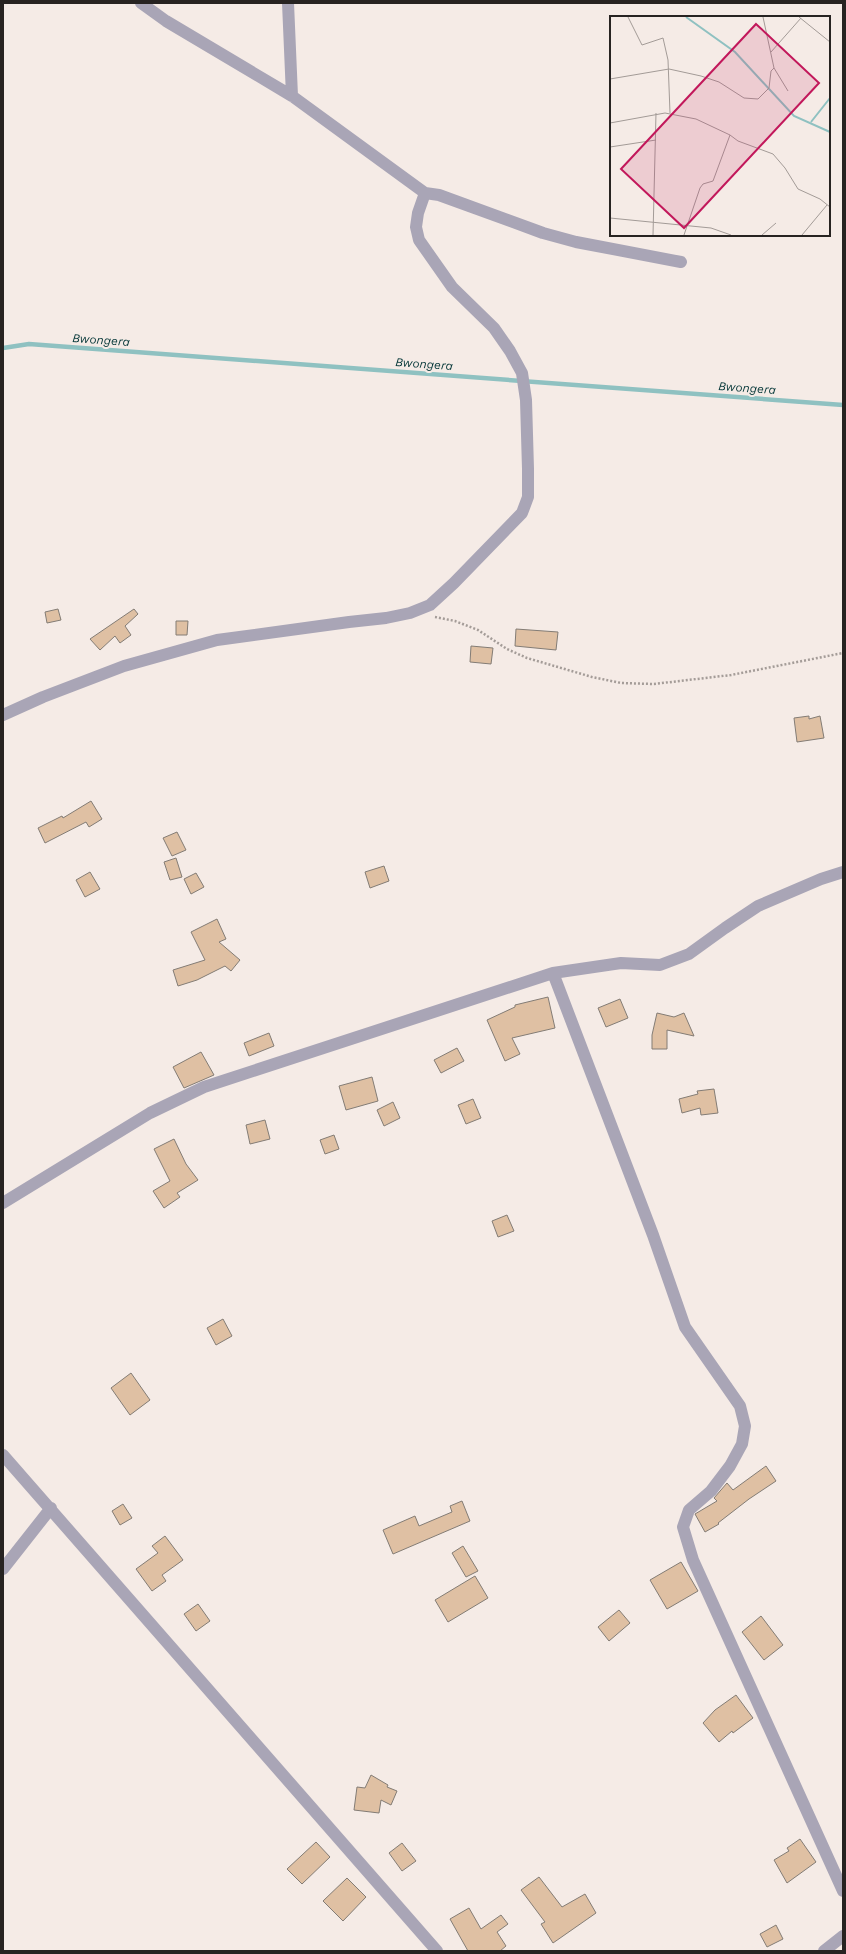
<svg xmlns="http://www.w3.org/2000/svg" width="846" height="1954" font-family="'Work Sans',sans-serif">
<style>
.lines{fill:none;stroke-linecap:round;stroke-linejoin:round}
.stream{stroke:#8fc1c1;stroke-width:4.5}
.building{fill:#dfc0a3;stroke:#837c75}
.path{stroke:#a49c98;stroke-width:2.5;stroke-dasharray:2 2;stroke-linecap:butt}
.minor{stroke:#a9a5b6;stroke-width:12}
.labels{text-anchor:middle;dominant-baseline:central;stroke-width:4;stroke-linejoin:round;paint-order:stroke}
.water-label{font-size:12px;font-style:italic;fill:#053738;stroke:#f5ebe6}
.inset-river{fill:none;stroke:#8fc1c1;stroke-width:2}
.inset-road{fill:none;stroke:#a39b97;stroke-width:1}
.view{fill:#c2185b;fill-opacity:0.15;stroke:#c2185b;stroke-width:2}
.inset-edge{fill:none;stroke:#272321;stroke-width:2}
</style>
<rect width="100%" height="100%" fill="#f5ebe6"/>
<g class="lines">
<path class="stream" d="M3,348L29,344L843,405"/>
</g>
<path class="building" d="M58,609L61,620L47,623L45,612Z
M134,609L138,614L125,626L131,635L120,643L115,636L100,650L90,639Z
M176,621H188L187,635H176Z
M516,629L558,632L556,650L515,646Z
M471,646L493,648L491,664L470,662Z
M809,716V719L820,716L824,738L797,742L794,718Z
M91,801L102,819L89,827L86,822L45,843L38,828L62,816L63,818Z
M177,832L186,850L172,856L163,838Z
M176,858L182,877L170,880L164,862Z
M384,866L389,881L370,888L365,872Z
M90,872L100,889L85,897L76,880Z
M196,873L204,887L191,894L184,879Z
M217,919L226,939L219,942L240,960L231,971L225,966L197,980L178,986L173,970L205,960L191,932Z
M548,997L555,1028L512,1038L520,1054L505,1061L487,1020L515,1007V1005Z
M620,999L628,1018L606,1027L598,1008Z
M657,1013L674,1017L684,1013L694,1036L667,1030V1049H652V1035Z
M269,1033L274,1046L249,1056L244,1043Z
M457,1048L464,1061L441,1073L434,1060Z
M201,1052L214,1075L184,1088L173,1067Z
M372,1077L378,1101L346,1110L339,1086Z
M714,1089L718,1113L701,1115L700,1108L682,1113L679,1099L698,1094L697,1091Z
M473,1099L481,1118L466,1124L458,1105Z
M393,1102L400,1118L384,1126L377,1110Z
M265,1120L270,1139L250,1144L246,1125Z
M334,1135L339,1149L325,1154L320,1140Z
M174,1139L186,1164L198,1180L177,1193L180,1197L164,1208L153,1191L170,1181L154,1149Z
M507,1215L514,1231L498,1237L492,1221Z
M223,1319L232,1336L216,1345L207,1328Z
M131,1373L150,1400L130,1415L111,1388Z
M766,1466L776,1481L749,1499L718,1523L719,1524L705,1532L695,1514L717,1501L714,1498L727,1483L733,1490Z
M462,1501L470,1521L393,1554L383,1530L415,1516L419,1526L452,1512L450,1506Z
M123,1504L132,1518L120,1525L112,1511Z
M165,1536L183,1560L162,1575L166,1581L152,1591L136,1569L158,1553L152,1546Z
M463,1546L478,1571L466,1577L452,1553Z
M681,1562L698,1591L667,1609L650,1580Z
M475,1576L488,1598L448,1622L435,1600Z
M198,1604L210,1621L196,1631L184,1614Z
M619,1610L630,1623L609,1641L598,1627Z
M761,1616L783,1645L764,1660L742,1632Z
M736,1695L753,1718L733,1733L732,1731L719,1742L703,1723L715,1710Z
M371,1775L388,1785L387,1787L397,1791L391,1805L381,1800L379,1813L354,1810L357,1787L365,1788Z
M800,1839L816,1862L787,1883L774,1860L789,1851L787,1848Z
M316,1842L330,1857L302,1884L287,1869Z
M402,1843L416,1861L402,1871L389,1853Z
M539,1877L562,1907L585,1894L596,1913L553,1943L541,1924L545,1922L521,1890Z
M347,1878L366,1897L343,1921L323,1901Z
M469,1908L481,1929L501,1915L508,1924L497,1932L506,1946L500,1951H468L450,1919Z
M776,1925L783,1939L767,1947L760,1934Z"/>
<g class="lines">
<path class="path" d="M435,617L455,621L478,630L507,649L527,658L592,677L621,683L654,684L731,675L843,653"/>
<path class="minor" d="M141,3L166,21L292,96L425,193L439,195L543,233L576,242L681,262
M288,3L292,96
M3,715L43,697L124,666L217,640L349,622L386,618L410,613L430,605L454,583L522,513L528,497V469L526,400L522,373L510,351L494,328L452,287L419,240L416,227L418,213L425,193
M553,973L653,1235L685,1327L740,1406L745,1426L742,1444L730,1466L711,1491L689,1510L683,1527L693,1560L843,1891
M3,1203L150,1113L204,1087L553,973L621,963L660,965L689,954L725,928L758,906L821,879L843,872
M3,1455L437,1951
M3,1569L51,1508
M824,1951L843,1936"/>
</g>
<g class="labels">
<g class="water-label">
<text transform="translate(101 340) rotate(4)">Bwongera</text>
<text transform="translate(424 364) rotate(4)">Bwongera</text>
<text transform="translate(747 388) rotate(4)">Bwongera</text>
</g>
</g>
<g transform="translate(610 16)">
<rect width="220" height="220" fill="#f5ebe6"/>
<path class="inset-river" d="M76,1L125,36L184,100L220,116M201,106L220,82"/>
<path class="inset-road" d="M18,1L32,29L53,22L58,44L60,97M153,1L164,52L178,75M189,1L220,26M161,36L191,2M0,63L59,53L91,60L109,66L134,82L148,83L159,72L161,55L164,52M0,107L55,97L86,103L120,119L128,125L163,138L175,152L188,173L210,183L220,191M0,131L46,124M0,202L101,212L121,219M43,219L46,97M74,219L90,172L93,168L103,165L120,119M152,219L166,207M192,219L217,189"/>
<path class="view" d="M146,8L209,67L74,212L11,153Z"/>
<rect width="220" height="220" class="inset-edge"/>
</g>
<rect width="846" height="1954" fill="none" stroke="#272321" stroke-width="8"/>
</svg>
